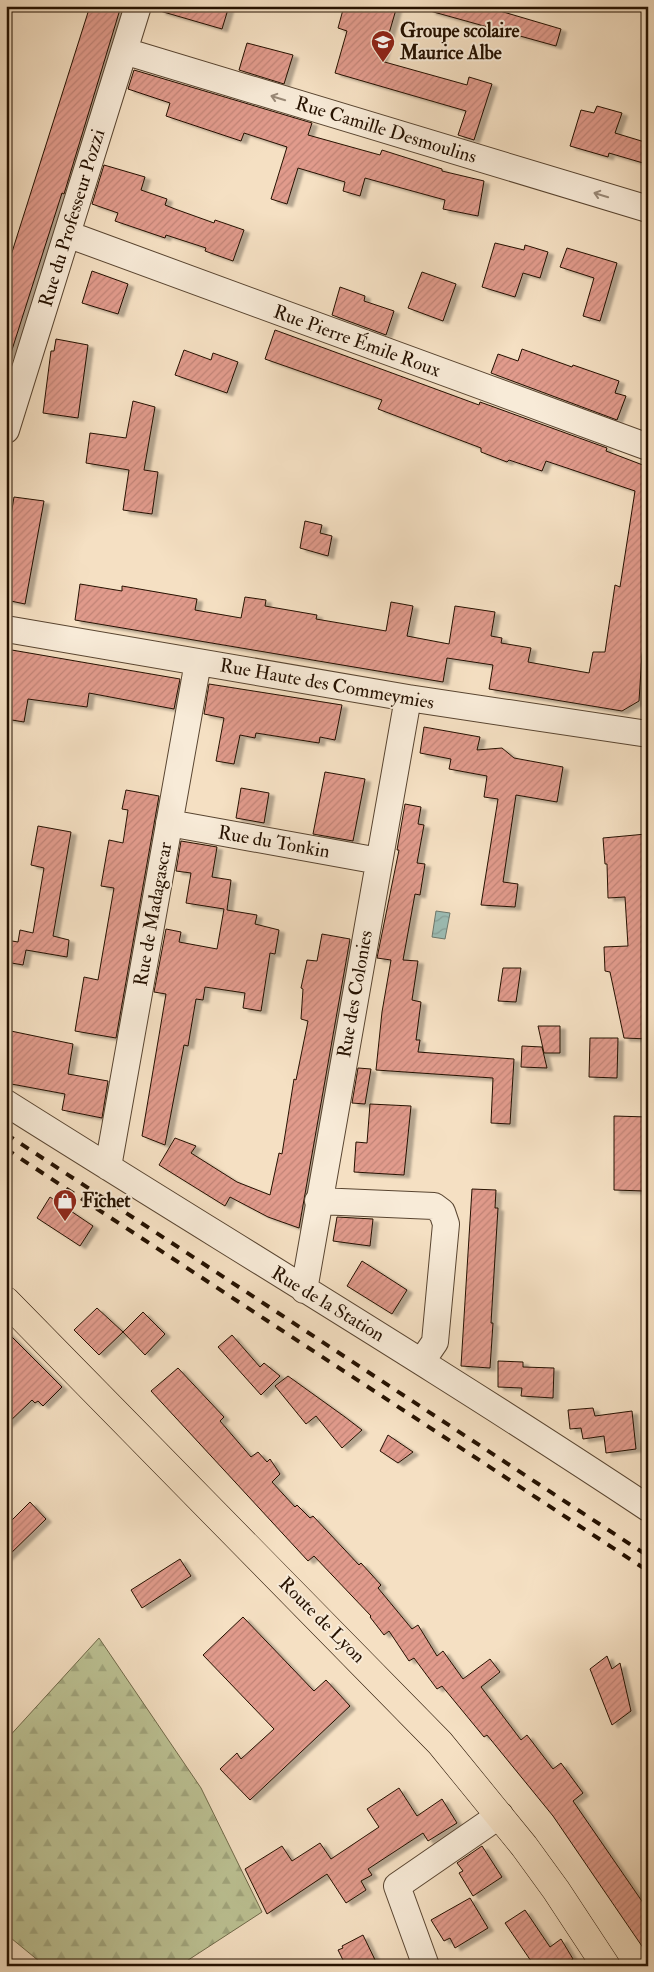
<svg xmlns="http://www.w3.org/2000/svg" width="654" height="1972" font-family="'IM FELL Double Pica',serif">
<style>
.forest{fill:url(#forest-firs);stroke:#706a4a}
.water{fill:url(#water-waves);stroke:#6c786d}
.building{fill:url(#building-hatch);stroke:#251100;filter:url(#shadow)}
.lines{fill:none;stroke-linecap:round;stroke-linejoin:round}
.minor-casing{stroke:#594531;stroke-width:28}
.primary-casing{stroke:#251100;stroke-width:29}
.minor{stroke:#f8ebd8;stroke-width:26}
.primary{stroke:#f5e0c3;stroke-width:28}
.rail{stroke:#251100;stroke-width:4;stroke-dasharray:9 9;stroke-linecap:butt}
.oneway{stroke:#998977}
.labels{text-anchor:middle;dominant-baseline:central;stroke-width:4;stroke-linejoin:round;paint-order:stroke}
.poi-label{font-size:19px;font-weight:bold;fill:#251100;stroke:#f8ebd8;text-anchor:start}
.street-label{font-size:19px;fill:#251100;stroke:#f8ebd8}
</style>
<defs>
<pattern id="forest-firs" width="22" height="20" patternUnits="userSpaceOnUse" patternTransform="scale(1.25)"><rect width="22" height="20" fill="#bcc294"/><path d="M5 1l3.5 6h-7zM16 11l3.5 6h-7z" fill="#a1a67e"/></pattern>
<pattern id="water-waves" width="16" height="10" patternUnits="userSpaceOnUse" patternTransform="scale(1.25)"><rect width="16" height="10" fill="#9cbdb5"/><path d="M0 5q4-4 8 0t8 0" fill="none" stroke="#86a19a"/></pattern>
<pattern id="building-hatch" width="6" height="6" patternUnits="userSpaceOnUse" patternTransform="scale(1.25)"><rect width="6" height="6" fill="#e19b8c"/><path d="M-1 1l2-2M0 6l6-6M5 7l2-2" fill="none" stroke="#c18477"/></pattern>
<filter id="shadow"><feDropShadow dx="5.5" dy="3" stdDeviation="1" flood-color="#0004"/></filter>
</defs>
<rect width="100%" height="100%" fill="#f5e0c3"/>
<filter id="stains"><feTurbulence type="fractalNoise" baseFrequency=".004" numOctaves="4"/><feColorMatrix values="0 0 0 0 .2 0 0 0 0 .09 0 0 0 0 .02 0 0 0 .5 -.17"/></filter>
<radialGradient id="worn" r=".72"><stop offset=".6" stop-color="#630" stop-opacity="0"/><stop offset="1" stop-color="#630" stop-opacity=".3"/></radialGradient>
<path class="forest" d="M99,1638L201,1788L262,1912L179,1966H45L6,1934V1740Z"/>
<path class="water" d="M436,911L450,913L445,939L432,937Z"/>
<path class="building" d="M90,6H121L64,194L62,193L10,356H6V271Z
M161,6H229L222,29L160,11Z
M344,6H397L381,61L467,85L469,77L492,84L474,140L458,135L466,111L335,73L347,31L338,28Z
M431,6H483L561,29L556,46L430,11Z
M247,43L293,55L284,84L239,70Z
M134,70L312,123L308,135L380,155L382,150L442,169V171L484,181L478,216L443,209L445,200L365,178L360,196L343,191L345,182L298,168L287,204L271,199L287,147L244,133L241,141L166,116L170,103L128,89Z
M597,106L622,113L615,133L648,143L643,163L609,153L608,157L570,146L581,110L594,113Z
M104,165L145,177L141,190L167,199L165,205L175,209L214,223L215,220L244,230L233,261L205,251L206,248L166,235L165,238L115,221L118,213L92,204Z
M495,243L524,250L525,245L548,252L540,278L523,273L515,297L482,287Z
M567,248L617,263L600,321L583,316L594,278L560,267Z
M92,271L128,284L118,314L82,303Z
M422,272L456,284L443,321L408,308Z
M340,287L365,296L364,301L394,311L386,335L332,315Z
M275,330L479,405L480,402L607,448L606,451L648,467V620L642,654L639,701L622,711L489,689L493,665L447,658L443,682L75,620L80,584L122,591V586L197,599L195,610L241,618L245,597L266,600L265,606L317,615L316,619L386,631L391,602L413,606L407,636L449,644L455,606L495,612L491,636L502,638L501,643L531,648L528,662L589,673L593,652H605L615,585L620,587L635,491L546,461L542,471L509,460L507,462L481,452V448L378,409L382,400L265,359Z
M56,339L88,345L78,418L43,413L51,351H54Z
M522,349L572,367L573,365L619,381L615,393L626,396L617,420L491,373L498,354L518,361Z
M184,350L211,360L213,353L238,362L227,393L175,375Z
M133,401L155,407L144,470L158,472L152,514L123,510L129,470L86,463L90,433L126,438Z
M14,497L44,501L25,604L6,600V545Z
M305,521L322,525L320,533L332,536L328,556L300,548Z
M6,649L180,679L174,709L89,693L87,707L28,699L24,722L6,719Z
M209,684L342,705L335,740L320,737L319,743L256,733L255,738L240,735L234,764L216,761L224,718L204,714Z
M424,727L480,737L477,750L502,748L514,758L563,767L557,802L516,795L503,882L518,884L515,907L481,905L498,799L484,797L487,776L449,769L451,759L420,753Z
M325,772L365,779L353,841L313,834Z
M241,788L269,793L264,823L236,818Z
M126,790L159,796L116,1038L75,1031L84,977L98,980L114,888L101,886L109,840L123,843L128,810L122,809Z
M405,804L421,807L418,824L424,825L417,863L425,864L420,895L415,894L403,960L418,961L412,1000L421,1002L416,1040H420L418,1052L514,1059L510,1124L491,1123L493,1078L376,1070L382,1012L391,960L377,958L399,850H397Z
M38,826L71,832L53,936L69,940L67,957L26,950L23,965L6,962V940L18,942L20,930L33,933L44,868L31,865Z
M646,834L648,1039L624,1038L610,972L605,971L604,947L628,946L625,897L608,898L607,864H605L603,838Z
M181,841L217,847L212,877L231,880L227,910L257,915L255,924L279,930L275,954L270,953L261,1011L243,1008L245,993L205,987L203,1000L196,999L188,1046L184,1045L165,1145L142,1136L166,994L154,992L166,929L181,932L179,942L217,949L224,909L186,903L191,873L176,871Z
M322,934L350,939L299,1228L268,1217L230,1197L225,1206L159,1165L175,1138L196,1146L191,1153L237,1182L270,1195L279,1153L282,1154L294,1079L296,1080L308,1021L301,1019L303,989L301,988L307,960L317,961Z
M503,968H521L516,1002L498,1001Z
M538,1026H560V1053H544Z
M6,1030L73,1044L68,1074L108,1081L102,1118L62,1110L65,1094L6,1083Z
M590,1038H618L617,1078L589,1077Z
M522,1046L542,1047L547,1068L521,1067Z
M358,1068L371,1069L365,1104L352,1103Z
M370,1104L411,1106L404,1175L354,1172L356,1142L367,1143Z
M614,1116L648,1117L645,1191L614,1190Z
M472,1189L496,1190L495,1208H498L491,1323H493L490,1368L461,1366Z
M50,1197L93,1226L80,1246L37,1218Z
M337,1217L373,1219L370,1246L333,1241Z
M362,1261L407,1290L392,1314L347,1286Z
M97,1308L123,1332L143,1312L165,1334L145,1355L123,1332L99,1355L74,1330Z
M6,1331L62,1387L43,1406L38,1401L35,1403L32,1400L6,1425Z
M232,1335L260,1367L264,1363L280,1376L261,1395L218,1347Z
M498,1361L523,1362V1367L554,1368L553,1398L521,1396L522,1388L498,1387Z
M178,1368L224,1417L220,1421L251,1457L258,1452L267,1462L270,1459L280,1474L272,1482L295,1507L297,1505L310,1518L313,1516L359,1565L361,1563L381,1585L378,1588L412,1629L418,1625L437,1656L443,1651L463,1679L490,1659L500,1672L481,1687L521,1740L527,1735L553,1769L561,1763L583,1793L573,1801L648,1910V1955L553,1816L487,1735L484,1737L442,1686L437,1689L414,1658L409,1661L389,1631L384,1635L370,1617L371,1616L314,1556L308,1561L151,1391Z
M288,1376L345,1417L362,1430L342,1448L316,1416L306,1424L275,1386Z
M593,1408L595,1416L632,1411L636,1449L606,1453L604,1436L583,1439L581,1428L570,1429L568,1410Z
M388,1435L413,1452L398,1463L380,1451Z
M30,1502L46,1519L6,1558V1526Z
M180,1559L191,1576L142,1608L131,1590Z
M243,1617L314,1691L326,1680L350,1706L250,1800L220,1769L237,1753L241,1759L274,1729L203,1655Z
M607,1656L612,1669L620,1663L631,1711L612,1725L590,1669Z
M399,1788L417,1816L442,1799L457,1823L428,1841L423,1833L368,1869L372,1875L361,1881L366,1890L346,1903L327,1874L267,1914L245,1869L282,1846L292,1861L320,1843L331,1859L379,1827L367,1809Z
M482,1846L502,1877L473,1896L459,1873L463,1871L457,1863Z
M470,1898L488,1928L455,1948L450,1938L444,1941L431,1920Z
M525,1910L550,1947L561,1939L573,1959L563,1966H524L531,1961L505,1923Z
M363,1935L378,1966H346L338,1950L343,1948L342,1946Z"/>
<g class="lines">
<g class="minor-casing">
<path id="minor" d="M124,51L648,209
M67,234L648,447
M6,430L138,6
M6,629L408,698L648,734
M169,823L379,861
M6,1103C220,1238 437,1368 648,1508
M108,1167L198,662
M318,1201L434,1206L442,1212L446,1224L435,1342L422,1361
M304,1290L408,698
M426,1966L397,1886L500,1815"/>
</g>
<g class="primary-casing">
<path id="primary" d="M6,1301L440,1743L524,1846L556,1890L606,1966"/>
</g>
<use href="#minor" class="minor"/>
<use href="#primary" class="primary"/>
<path class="rail" d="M6,1134L648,1556
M6,1149L648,1571"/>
</g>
<defs><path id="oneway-shaft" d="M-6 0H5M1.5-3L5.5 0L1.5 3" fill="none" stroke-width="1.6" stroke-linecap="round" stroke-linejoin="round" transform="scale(1.25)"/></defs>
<g class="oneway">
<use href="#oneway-shaft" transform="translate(278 98) rotate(-163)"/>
<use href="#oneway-shaft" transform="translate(601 195) rotate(-163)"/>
</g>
<defs>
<g id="school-pin" transform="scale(1.25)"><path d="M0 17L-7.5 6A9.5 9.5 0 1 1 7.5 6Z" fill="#8f2418" stroke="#f8ebd8"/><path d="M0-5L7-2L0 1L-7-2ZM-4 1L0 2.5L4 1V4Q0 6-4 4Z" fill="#fff"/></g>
<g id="shop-pin" transform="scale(1.25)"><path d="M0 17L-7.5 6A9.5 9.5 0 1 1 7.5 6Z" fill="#8f2418" stroke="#f8ebd8"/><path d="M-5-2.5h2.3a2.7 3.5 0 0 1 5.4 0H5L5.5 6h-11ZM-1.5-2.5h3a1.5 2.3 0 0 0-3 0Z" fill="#fff"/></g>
</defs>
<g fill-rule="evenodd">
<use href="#school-pin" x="383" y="42"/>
<use href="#shop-pin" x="65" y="1201"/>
</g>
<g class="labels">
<g class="poi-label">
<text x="400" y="31">Groupe scolaire<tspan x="400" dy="22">Maurice Albe</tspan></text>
<text x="82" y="1201">Fichet</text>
</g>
<g class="street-label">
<text transform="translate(386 130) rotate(17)">Rue Camille Desmoulins</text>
<text transform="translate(72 218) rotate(-73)">Rue du Professeur Pozzi</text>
<text transform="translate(357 341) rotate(20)">Rue Pierre Émile Roux</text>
<text transform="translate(327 684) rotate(10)">Rue Haute des Commeymies</text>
<text transform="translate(274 842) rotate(10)">Rue du Tonkin</text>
<text transform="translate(153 914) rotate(-80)">Rue de Madagascar</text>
<text transform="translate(355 994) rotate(-80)">Rue des Colonies</text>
<text transform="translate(328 1304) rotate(31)">Rue de la Station</text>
<text transform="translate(322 1620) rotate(45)">Route de Lyon</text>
</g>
</g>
<rect width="654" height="1972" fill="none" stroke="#f5e0c3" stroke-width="25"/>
<rect x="8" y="8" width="639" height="1957" fill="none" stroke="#251100" stroke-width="2.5"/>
<rect x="12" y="12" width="629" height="1947" fill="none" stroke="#251100"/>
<rect width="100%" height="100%" filter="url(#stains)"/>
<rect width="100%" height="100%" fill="url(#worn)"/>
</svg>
